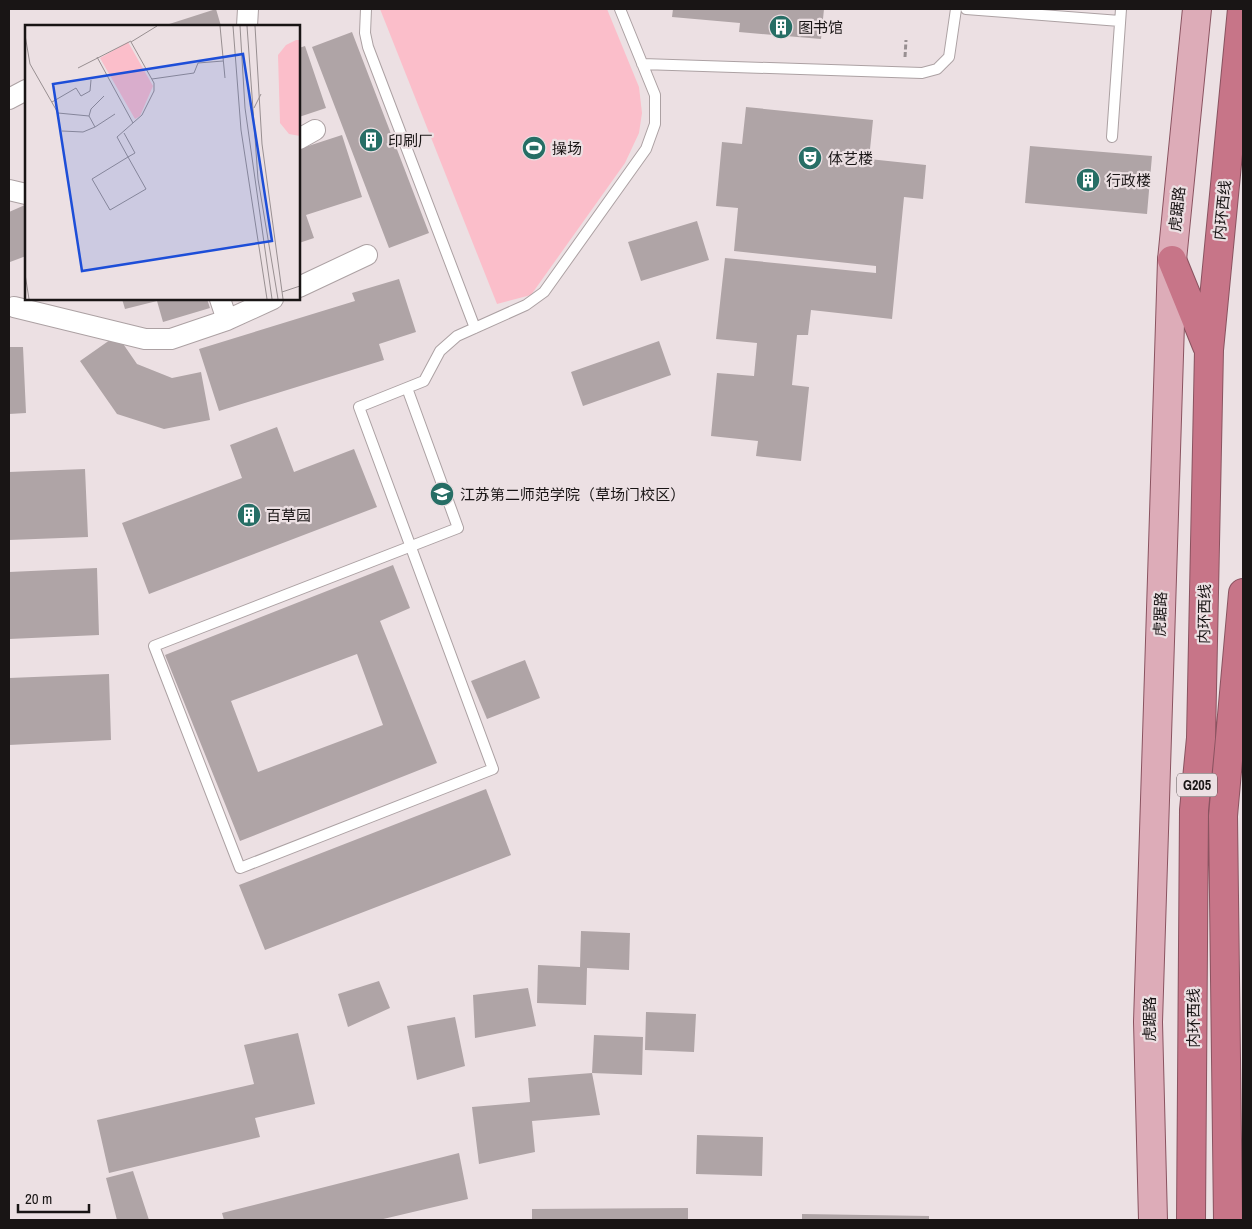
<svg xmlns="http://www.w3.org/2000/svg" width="1252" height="1229" font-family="'Archivo Narrow','Noto Sans SC',sans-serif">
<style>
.garden{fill:#fbbeca}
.building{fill:#afa4a6;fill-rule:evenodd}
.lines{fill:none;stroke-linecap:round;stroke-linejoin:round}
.lane-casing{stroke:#aca1a3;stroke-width:12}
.street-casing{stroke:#aca1a3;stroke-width:22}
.primary-casing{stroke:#8a5360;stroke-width:30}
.highway-casing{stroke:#8a5360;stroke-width:30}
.path{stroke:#988f91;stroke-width:3;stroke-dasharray:5 2.5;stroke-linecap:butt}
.lane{stroke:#fff;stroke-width:10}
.street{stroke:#fff;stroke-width:20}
.primary{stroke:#ddacb8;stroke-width:28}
.highway{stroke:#c77588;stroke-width:28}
.labels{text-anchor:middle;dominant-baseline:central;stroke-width:4.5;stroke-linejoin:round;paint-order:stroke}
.shield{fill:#ece0e3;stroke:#585253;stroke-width:1}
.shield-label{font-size:14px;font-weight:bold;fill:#191515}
.poi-label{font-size:15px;fill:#191515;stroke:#ece0e3;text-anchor:start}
.street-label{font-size:15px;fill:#191515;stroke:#ece0e3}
.inset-road{fill:none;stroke:#988f91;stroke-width:1}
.view{fill:#1d4ed8;fill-opacity:0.15;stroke:#1d4ed8;stroke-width:2.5}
.inset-edge{fill:none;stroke:#191515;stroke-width:2.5}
</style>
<rect width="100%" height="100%" fill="#ece0e3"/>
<path class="garden" d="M380,9H607L639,87L642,113L639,133L625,163L531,295L497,304Z"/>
<path class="building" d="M216,9L221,26H163Z
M673,9H824L821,39L739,32L740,23L672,17Z
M352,32L429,233L389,248L312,47Z
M305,46L326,108L299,117V48Z
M746,107L873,120L869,159L926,165L923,199L904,197L892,319L811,310L808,335H797L792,385L809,387L801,461L756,456L758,441L711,436L717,373L754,376L757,343L716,339L725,258L876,273V266L734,251L738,208L716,206L722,142L742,144Z
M342,135L362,197L306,215L314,238L299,243V149Z
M1030,146L1152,156L1147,214L1025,203Z
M25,205L26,256L10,262L9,212Z
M697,221L709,260L641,281L628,242Z
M399,279L416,332L379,344L384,360L219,411L199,349L355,301L352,293Z
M122,299H207L210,308L163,322L157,301L125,309Z
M117,335L137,364L172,378L201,372L210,420L164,429L117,414L80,361Z
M659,341L671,375L583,406L571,372Z
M9,347H23L26,413L9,414Z
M277,427L294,472L354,449L377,507L149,594L122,523L242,478L230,445Z
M85,469L88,537L9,540V472Z
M393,565L410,608L380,621L437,763L240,841L165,655ZM357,654L383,725L258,772L231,701Z
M97,568L99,635L9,639V572Z
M525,660L540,698L487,719L471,681Z
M109,674L111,740L9,745V678Z
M486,789L511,855L265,950L239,885Z
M581,931L630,933L629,970L587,968L586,1005L537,1003L538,965L580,967Z
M379,981L390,1008L348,1027L338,994Z
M528,988L536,1026L475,1038L473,995Z
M646,1012L696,1014L694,1052L645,1050Z
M455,1017L465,1066L417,1080L407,1026Z
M298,1033L315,1104L255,1118L260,1137L109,1173L97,1120L254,1084L244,1045Z
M594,1035L643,1037L642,1075L592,1073Z
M592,1073L600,1115L532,1121L535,1152L479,1164L472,1107L530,1102L528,1078Z
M697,1135L763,1137L762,1176L696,1174Z
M459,1153L468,1199L379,1220H224L222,1213Z
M133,1171L149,1220H117L106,1178Z
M688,1208V1220H532V1209Z
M802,1214L929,1216V1220H802Z"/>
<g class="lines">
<g class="lane-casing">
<path id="lane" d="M366,9L365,33L368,47L475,328
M966,9L1120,21
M642,64L922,73L937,69L949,57L956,9
M1112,137L1121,9
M407,388L458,528L154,646L240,868L493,769L359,407L424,381L440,351L457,336L526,305L544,292L646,149L655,124V95L620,9"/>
</g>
<g class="street-casing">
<path id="street" d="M247,26L248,9
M9,99L26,90
M299,139L315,130
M9,190L26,194
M299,287L367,255
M220,299L227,320L273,299
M14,307L145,339H171L227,320"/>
</g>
<g class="primary-casing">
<path id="primary" d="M1153,1220L1148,1022L1172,260L1197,9"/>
</g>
<g class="highway-casing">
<path id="highway" d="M1172,260L1207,346
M1191,1220L1194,810L1201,738L1209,350L1242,9
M1228,1220L1223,816L1243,593"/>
</g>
<path class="path" d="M905,57L906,40"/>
<use href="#lane" class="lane"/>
<use href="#street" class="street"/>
<use href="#primary" class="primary"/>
<use href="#highway" class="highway"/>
</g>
<defs>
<g id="building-disc" transform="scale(1.25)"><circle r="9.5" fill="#266e65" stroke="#ece0e3"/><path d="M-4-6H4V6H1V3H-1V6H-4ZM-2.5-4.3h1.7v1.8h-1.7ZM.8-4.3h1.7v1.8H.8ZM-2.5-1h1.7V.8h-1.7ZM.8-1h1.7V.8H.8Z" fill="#fff"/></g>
<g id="stadium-disc" transform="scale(1.25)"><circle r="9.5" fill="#266e65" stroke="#ece0e3"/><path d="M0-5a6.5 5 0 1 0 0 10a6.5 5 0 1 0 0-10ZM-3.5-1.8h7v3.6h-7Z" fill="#fff"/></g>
<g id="theatre-disc" transform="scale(1.25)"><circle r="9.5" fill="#266e65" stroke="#ece0e3"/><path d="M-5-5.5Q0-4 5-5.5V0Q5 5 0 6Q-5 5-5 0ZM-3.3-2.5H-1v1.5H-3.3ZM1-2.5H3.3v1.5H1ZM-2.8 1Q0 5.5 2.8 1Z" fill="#fff"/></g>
<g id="university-disc" transform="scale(1.25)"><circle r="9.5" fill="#266e65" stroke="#ece0e3"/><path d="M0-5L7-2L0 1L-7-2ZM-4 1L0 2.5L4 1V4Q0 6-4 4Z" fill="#fff"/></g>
</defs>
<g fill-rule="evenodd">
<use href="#building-disc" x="781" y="27"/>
<use href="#building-disc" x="371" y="140"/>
<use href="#stadium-disc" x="534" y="148"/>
<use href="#theatre-disc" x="810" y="158"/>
<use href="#building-disc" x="1088" y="180"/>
<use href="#university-disc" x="442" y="494"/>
<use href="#building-disc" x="249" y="515"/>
</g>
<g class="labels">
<rect class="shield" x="1177" y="773.5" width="40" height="23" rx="4"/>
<g class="shield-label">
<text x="1197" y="785">G205</text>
</g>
<g class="poi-label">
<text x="798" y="27">图书馆</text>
<text x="388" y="140">印刷厂</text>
<text x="552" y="148">操场</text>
<text x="828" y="158">体艺楼</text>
<text x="1106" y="180">行政楼</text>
<text x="460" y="494">江苏第二师范学院（草场门校区）</text>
<text x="266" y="515">百草园</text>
</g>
<g class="street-label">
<text transform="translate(1177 209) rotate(-84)">虎踞路</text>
<text transform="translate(1222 210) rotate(-84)">内环西线</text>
<text transform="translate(1160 614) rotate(-88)">虎踞路</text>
<text transform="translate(1204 614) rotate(-89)">内环西线</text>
<text transform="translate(1193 1018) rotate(-90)">内环西线</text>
<text transform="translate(1149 1019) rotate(-90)">虎踞路</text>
</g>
</g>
<g transform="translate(25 25)">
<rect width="275" height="275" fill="#ece0e3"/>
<path d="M271,15H275V111L264,109L255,98L253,30L261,20ZM103,17L128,61L115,91L110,94L75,33Z" fill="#fbbeca"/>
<path class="inset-road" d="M195,1L200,53M208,1L216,105L242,274M215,1L220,83L247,274M222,1L233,154L253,274M230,1L237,119L258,274M0,10L5,39L33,88L64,91L66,84L79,71M72,32L108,98M53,43L106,16M127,54L169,48L173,38L198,36M27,77L51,63L56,71L65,66L66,55M229,83L236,69M64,91L70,102L90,89M37,106L58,107L70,102M99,108L110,128L103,132L67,154L85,185L121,164L103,132L92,112L117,90L129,66V58L106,17L132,1M0,249L4,274M257,267L275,261"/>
<path class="view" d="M218,29L247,216L57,246L28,59Z"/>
<rect width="275" height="275" class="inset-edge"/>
</g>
<rect width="1252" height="1229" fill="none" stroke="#191515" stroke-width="20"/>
<path d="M18 1204v8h71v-8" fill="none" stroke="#191515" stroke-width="2.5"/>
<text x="25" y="1204" font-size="15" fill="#191515" stroke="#ece0e3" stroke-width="4" paint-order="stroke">20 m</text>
</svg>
